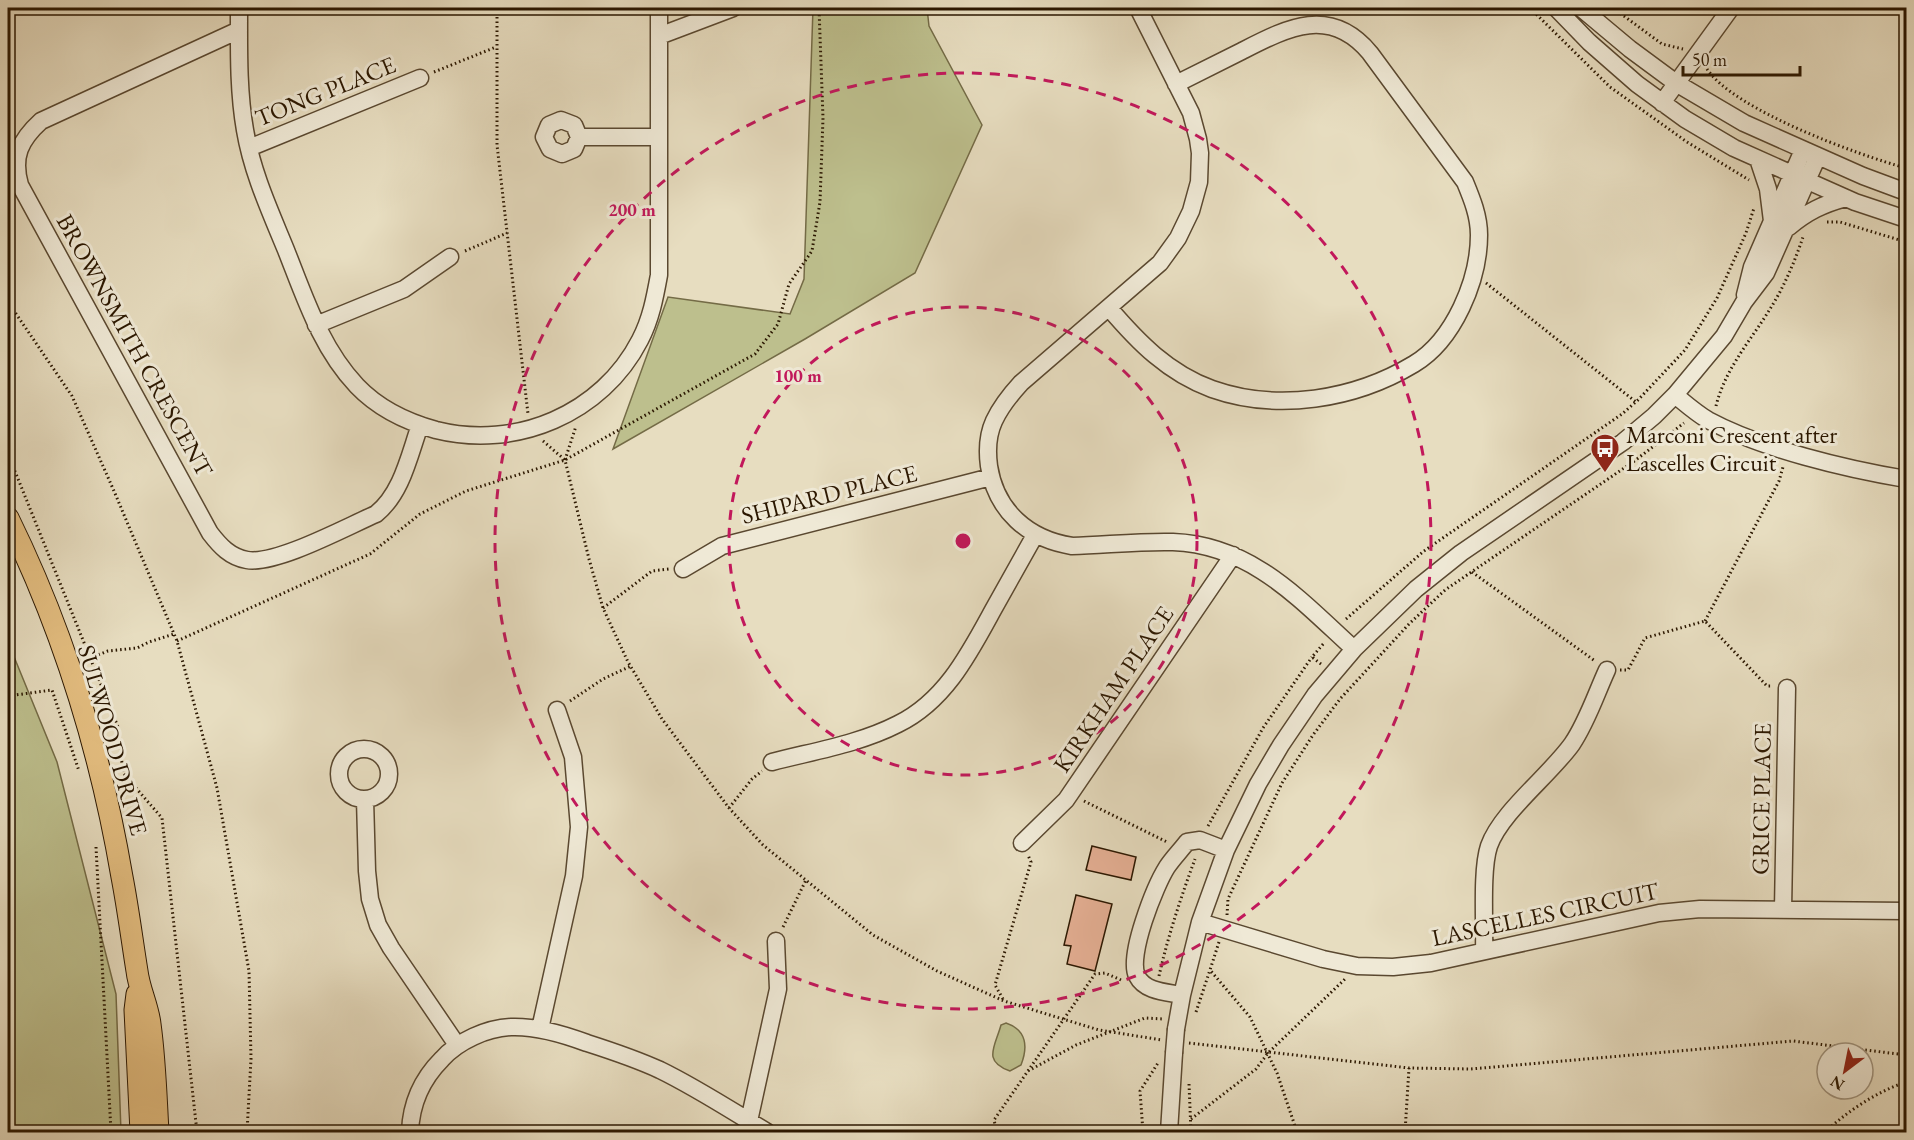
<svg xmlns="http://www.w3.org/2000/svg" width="1914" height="1140" font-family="'EB Garamond',serif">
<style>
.green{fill:#bdbf8d;stroke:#746b46;stroke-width:1.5}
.building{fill:#e6b095;stroke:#2b1700;stroke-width:1.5}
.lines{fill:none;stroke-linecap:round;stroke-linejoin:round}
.minor-casing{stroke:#5a4830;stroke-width:19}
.major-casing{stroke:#2b1700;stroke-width:23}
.path{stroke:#2b1700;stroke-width:3;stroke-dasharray:1.5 3;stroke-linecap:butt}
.minor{stroke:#efe9d6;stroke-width:16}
.major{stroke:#e4be80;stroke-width:21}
.minor-bridge-casing{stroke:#5a4830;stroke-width:19;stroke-linecap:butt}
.minor-bridge{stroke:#efe9d6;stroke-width:16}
.ring{fill:none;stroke:#c2185b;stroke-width:3;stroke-dasharray:10 8}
.labels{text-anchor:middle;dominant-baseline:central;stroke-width:6;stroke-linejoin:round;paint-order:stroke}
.street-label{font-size:24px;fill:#2b1700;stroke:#efe9d6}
.poi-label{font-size:24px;fill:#2b1700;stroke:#efe9d6;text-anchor:start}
.centre{fill:#c2185b;stroke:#efe9d6;stroke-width:3}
.ring-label{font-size:18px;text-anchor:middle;font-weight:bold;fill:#c2185b;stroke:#efe9d6;stroke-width:6;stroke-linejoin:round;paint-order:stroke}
</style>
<rect width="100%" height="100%" fill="#e7ddc0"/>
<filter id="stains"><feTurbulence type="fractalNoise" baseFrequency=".00333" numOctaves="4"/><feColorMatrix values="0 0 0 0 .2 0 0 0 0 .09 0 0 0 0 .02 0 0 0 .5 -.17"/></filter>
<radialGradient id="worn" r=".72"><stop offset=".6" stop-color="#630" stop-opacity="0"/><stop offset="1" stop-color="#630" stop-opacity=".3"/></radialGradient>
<path class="green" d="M813,8H927L929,26L982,125L915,273L805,339L613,449L668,297L790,314L804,279Z
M8,642L57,762L116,994L121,1132H8Z
M1006,1023C1027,1030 1028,1047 1021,1065L1010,1071C982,1061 995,1047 1001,1025Z"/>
<path class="building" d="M1092,846L1136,857L1131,880L1086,870Z
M1076,895L1112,904L1095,971L1067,964L1071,946L1064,945Z"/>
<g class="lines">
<g class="minor-casing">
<path id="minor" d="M239,8C239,48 238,90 245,130C252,172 270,211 286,250C305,298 321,348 357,386C378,408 407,422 436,430C516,450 602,414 640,340C651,319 655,297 659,275V8
M1138,8L1191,113L1198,139L1200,153L1199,182L1191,211L1178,238L1160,263L1021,383C1010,395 1001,406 994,421C988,434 987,451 989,466C996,511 1028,539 1072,546C1106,545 1140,541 1173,542C1252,545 1300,600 1354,649
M1556,8L1589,42L1637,84L1685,119L1734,148L1855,202L1906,219
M1581,8L1630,49L1676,83L1744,123L1863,176L1906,192
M239,30L41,121C20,140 12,157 20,185L210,533C220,546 230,557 247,560C276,565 346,527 376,514C402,493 409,456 420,425
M659,36L733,8
M1662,103L1731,8
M579,137L574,125L561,120L549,125L544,137L550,149L562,154L574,149L579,137H659
M249,148L420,78
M1758,159L1768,189L1772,221
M1789,227C1807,212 1823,204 1846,198
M1745,295L1752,267L1803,150
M1109,308C1138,342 1168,373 1212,389C1277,412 1354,400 1414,364C1454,340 1479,280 1479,235C1479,216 1472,199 1465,182L1370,53C1330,5 1287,28 1242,51C1220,62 1198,73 1176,84
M316,325L404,289L450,257
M1675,395C1686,404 1696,413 1708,420C1762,449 1846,469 1906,479
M683,569L722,546L991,477
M339 774a25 25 0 1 1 50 0a25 25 0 1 1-50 0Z
M772,762C814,751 859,744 898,724C945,701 969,654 993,610C1007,585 1021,560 1035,535
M365,799L367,871L370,899L378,925L391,948L457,1045
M1022,843L1066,800L1233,555
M1783,910L1787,688
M1200,922L1323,959L1357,966L1393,967L1431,963L1659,913L1700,909L1906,911
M1484,951C1485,924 1481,870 1489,846C1501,812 1550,775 1572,744C1587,722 1596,694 1607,670
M1182,995C1167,992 1145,992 1137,976C1127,956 1155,886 1167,867C1173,858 1181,850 1187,842L1200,840L1226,850
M540,1029L574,876L579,827L573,757L557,710
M1176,1029L1182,995L1200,922L1226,850L1258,784L1281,745L1315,695L1354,649L1416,589L1461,553L1623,442L1654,416L1675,395L1724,336L1744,302L1766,273L1818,156
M749,1121L778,989L776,941
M410,1132C411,1104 422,1079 442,1059C458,1041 487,1028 511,1027C537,1026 563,1034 587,1043C612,1051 636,1059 660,1070C697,1088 732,1111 767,1132
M1169,1132L1174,1053"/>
</g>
<g class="major-casing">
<path id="major" d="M8,518C63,630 101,754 122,877C128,908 132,940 137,971C139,989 148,1006 150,1024C155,1060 156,1096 158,1132
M137,994L135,1010L141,1132"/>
</g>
<path class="path" d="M497,8V145L528,414
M1530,8L1610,87L1687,142L1749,180
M1613,8L1662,44L1683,49
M1707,69C1734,110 1858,155 1906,168
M434,72L496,47
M1827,222H1840L1906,242
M465,251L507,233
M1486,283L1636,402
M8,302L72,396L114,491L177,641L217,788L249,971L251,1059L247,1132
M1716,406C1725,369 1751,340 1770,309C1784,287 1795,261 1803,237
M543,441L565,460L589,559L603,608L628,662L662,719L729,808L763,845L873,935L937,971L1004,1001L1099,1030L1162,1040
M8,454L118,727L123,773L162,818L197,1132
M565,460L576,426
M1472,572L1595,661
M603,608L652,571L669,569
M1346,619L1424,551L1622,414L1638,400L1685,350L1717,298L1746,233L1754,208
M1705,621L1779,481L1783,467
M177,641L370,554L420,514L466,491L565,460L755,354L778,324L789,284L812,251L820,202L823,118L819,8
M90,658L108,651L137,648L149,642L174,634
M1321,664L1312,657L1324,643
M1620,670H1628L1645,638L1705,621L1767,686H1771
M8,696L52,690L79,771
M570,701L603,679L631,666
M1084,801L1167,842
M729,808L752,779L762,771
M1208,826L1263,728L1312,657
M96,847L111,1132
M1227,915L1228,899L1282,783L1313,735L1340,699L1409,624L1445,590L1633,462L1684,423
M783,927L806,880
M1219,942L1210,970L1250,1017L1277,1073L1297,1132
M1159,976C1168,936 1181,897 1195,859
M1003,999L995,985L1031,862L1028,855
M1196,1012L1210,970
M1189,1043L1409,1068L1471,1069L1793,1041L1906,1055
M1028,1071L1076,1045L1145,1018L1163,1019
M1189,1084L1191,1132
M1191,1119L1256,1069L1268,1053L1345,979
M997,1132L994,1120L1095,974L1105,973L1121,980
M1143,1132L1140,1091L1158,1063
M1405,1132L1409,1068
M1825,1132C1848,1111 1876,1092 1906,1082"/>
<use href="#minor" class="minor"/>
<use href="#major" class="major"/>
<g class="minor-bridge-casing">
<path id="minor-bridge" d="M1174,1053L1176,1029"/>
</g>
<use href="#minor-bridge" class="minor-bridge"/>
</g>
<g class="ring">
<circle cx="963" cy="541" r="234"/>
<circle cx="963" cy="541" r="468"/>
</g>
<defs>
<g id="bus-pin" transform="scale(1.5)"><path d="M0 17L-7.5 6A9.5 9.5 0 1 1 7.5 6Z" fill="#8f2418" stroke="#efe9d6"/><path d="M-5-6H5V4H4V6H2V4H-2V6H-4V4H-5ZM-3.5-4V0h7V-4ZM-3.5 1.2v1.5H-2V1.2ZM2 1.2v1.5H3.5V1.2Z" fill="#fff"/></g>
</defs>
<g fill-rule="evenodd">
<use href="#bus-pin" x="1605" y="448"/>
</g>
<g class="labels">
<g class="street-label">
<text transform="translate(325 91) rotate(-22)">TONG PLACE</text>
<text transform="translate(135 345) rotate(61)">BROWNSMITH CRESCENT</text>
<text transform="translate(829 494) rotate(-14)">SHIPARD PLACE</text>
<text transform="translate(1113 689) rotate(-56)">KIRKHAM PLACE</text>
<text transform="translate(113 740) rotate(74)">SULWOOD DRIVE</text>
<text transform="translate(1761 799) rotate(-89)">GRICE PLACE</text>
<text transform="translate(1545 914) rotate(-12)">LASCELLES CIRCUIT</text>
</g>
<g class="poi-label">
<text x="1626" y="434">Marconi Crescent after<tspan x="1626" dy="28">Lascelles Circuit</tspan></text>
</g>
</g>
<circle cx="963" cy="541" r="9" class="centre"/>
<g class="ring-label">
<text x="632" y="216">200 m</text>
<text x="798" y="382">100 m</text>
</g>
<rect width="1914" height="1140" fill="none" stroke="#e7ddc0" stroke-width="30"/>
<rect x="9" y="9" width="1896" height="1122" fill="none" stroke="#2b1700" stroke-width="3"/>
<rect x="15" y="15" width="1884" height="1110" fill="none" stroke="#2b1700" stroke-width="1.5"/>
<g transform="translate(1845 1071) rotate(212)"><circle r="28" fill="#efe9d6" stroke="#a19580" stroke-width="1.5"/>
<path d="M0-4.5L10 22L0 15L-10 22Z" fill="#8f2418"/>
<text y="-9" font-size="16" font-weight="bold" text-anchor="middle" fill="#2b1700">N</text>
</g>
<path d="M1683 66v9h117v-9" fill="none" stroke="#2b1700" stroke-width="3"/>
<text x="1692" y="66" font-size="18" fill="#2b1700" stroke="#efe9d6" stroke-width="4.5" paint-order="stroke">50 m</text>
<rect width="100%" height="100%" filter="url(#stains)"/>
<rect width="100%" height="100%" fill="url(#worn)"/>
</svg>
